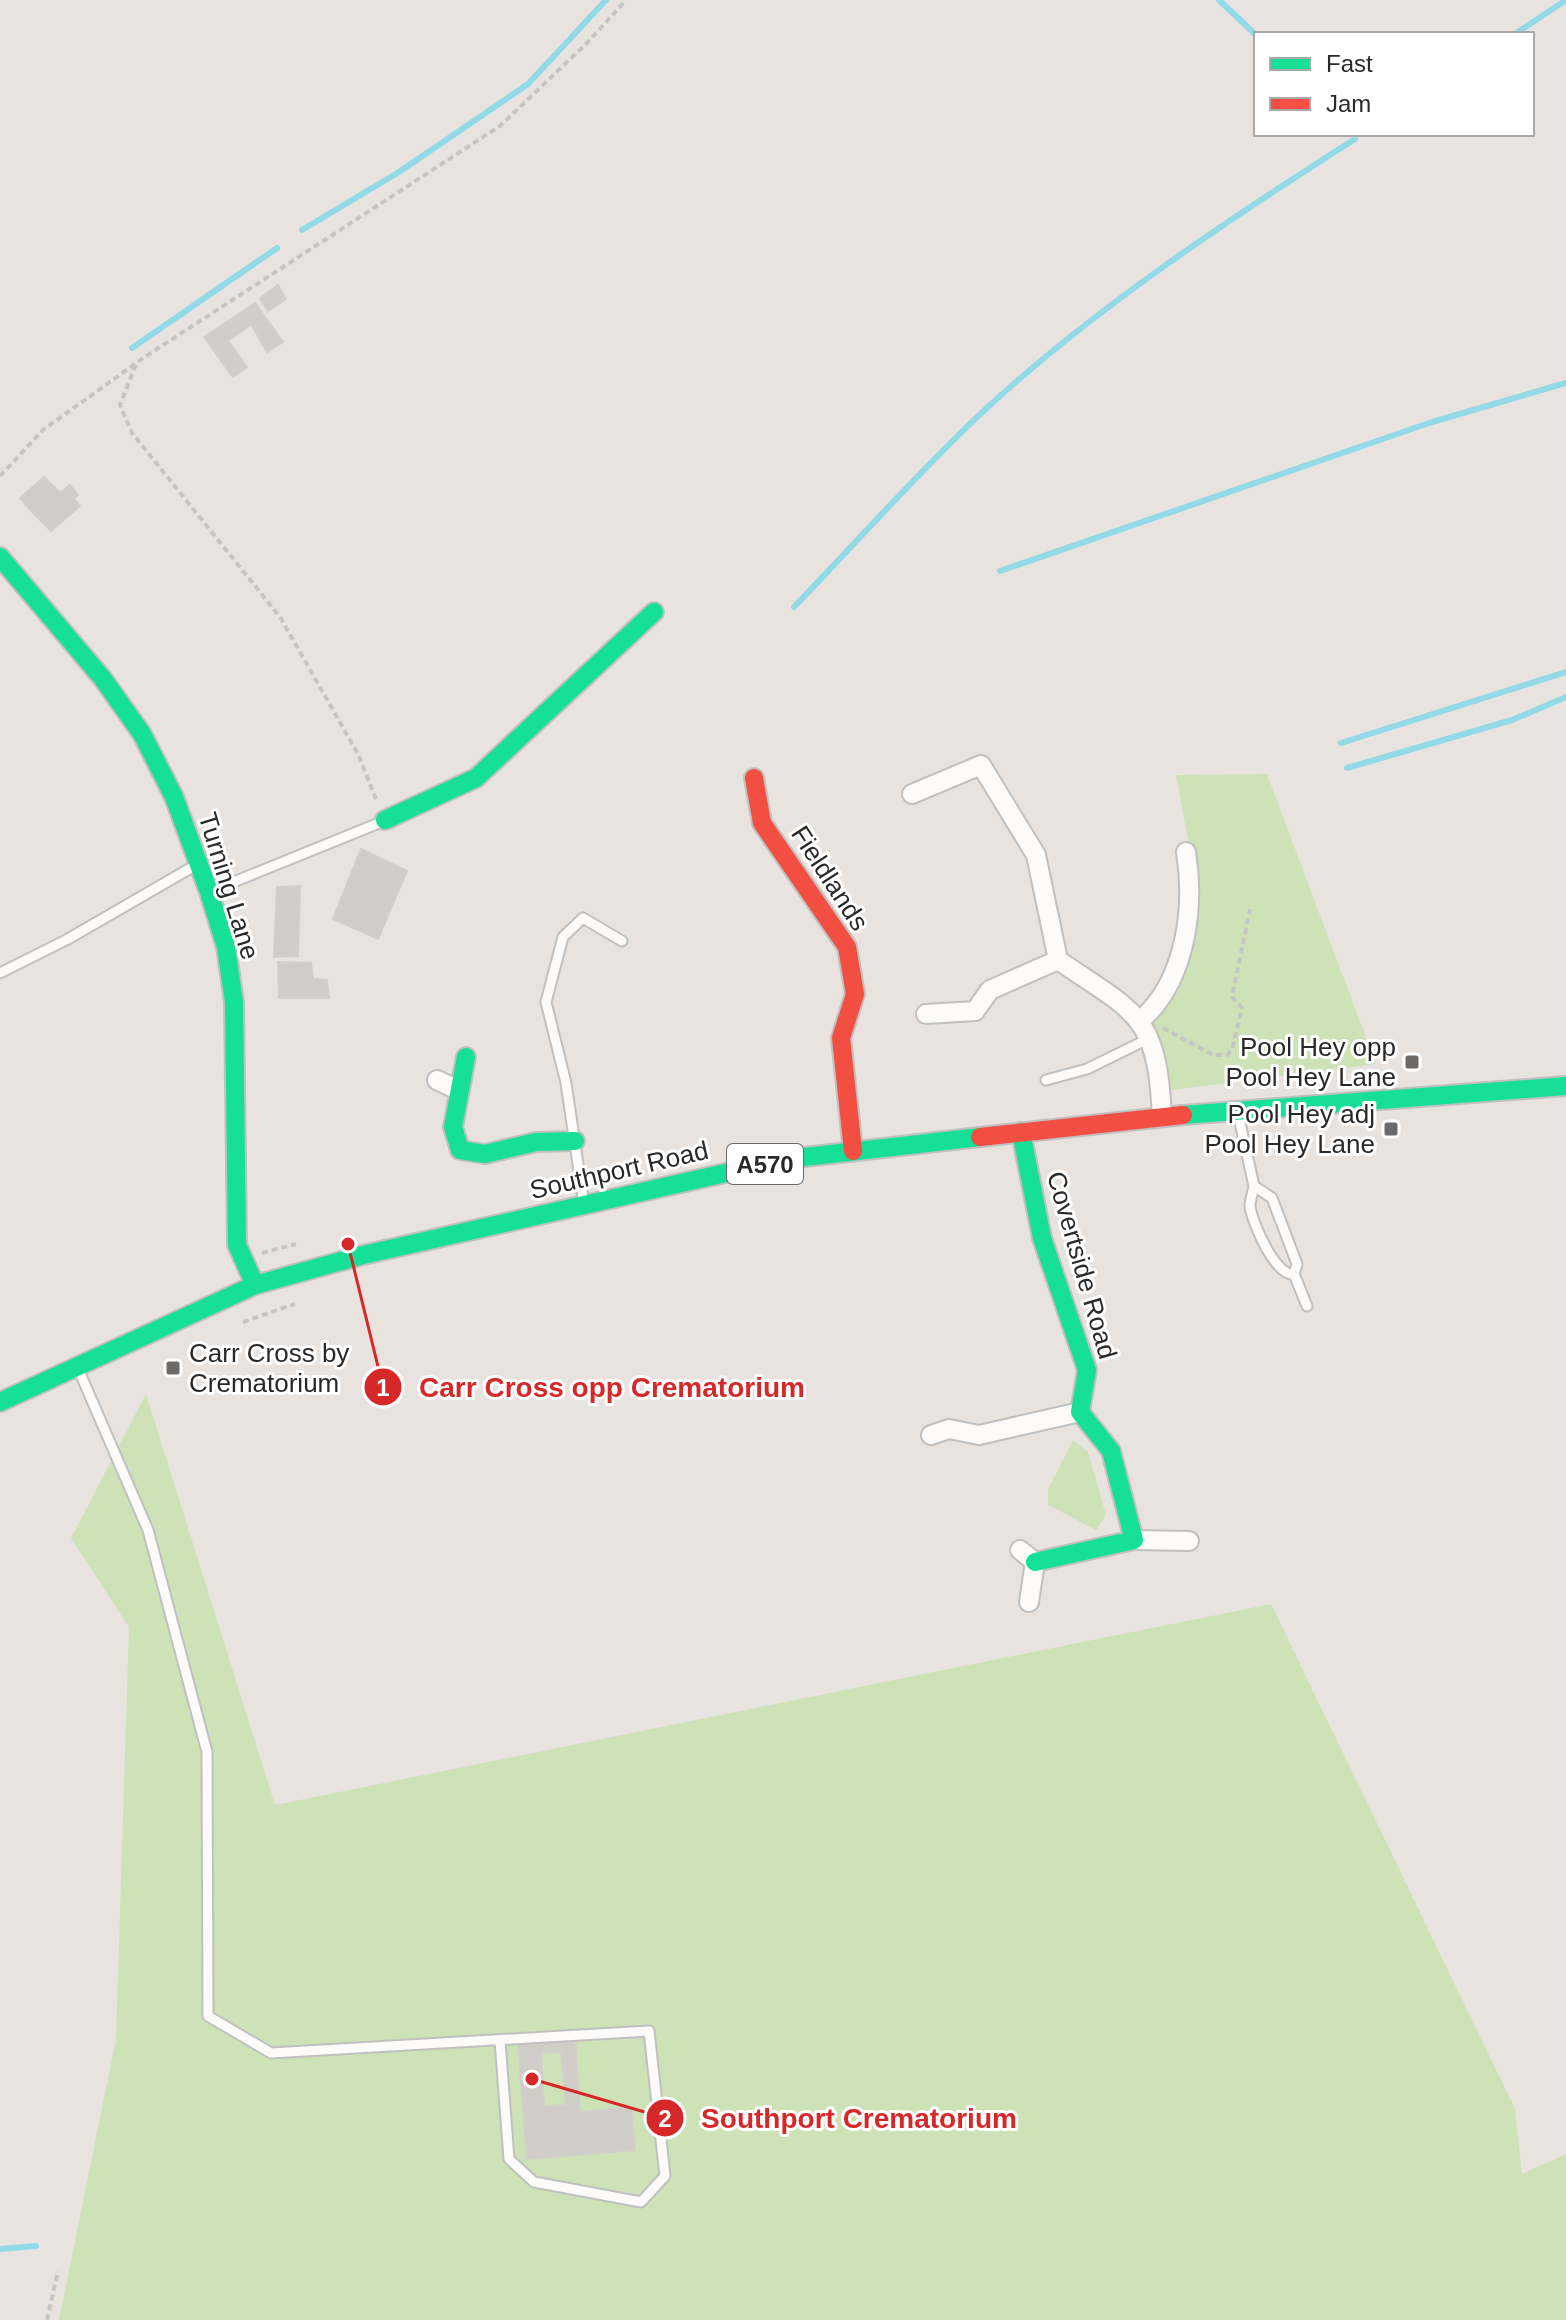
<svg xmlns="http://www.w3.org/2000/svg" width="1566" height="2320" font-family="Helvetica,sans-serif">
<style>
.green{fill:#cde2b7}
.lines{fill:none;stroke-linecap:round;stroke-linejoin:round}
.stream{stroke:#93dae8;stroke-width:6}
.building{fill:#d0cdc9;stroke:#d2cfcb;stroke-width:2;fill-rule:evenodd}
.lane-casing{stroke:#c1c0c0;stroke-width:13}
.street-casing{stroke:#c1c0c0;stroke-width:22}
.fast-casing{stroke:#c1c0c0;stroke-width:22}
.jam-casing{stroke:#c1c0c0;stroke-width:22}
.path{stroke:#c6c5c5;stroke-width:4;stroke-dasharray:6 4;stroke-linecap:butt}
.lane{stroke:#fcfbfa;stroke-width:9}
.street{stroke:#fcfbfa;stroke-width:18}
.fast{stroke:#16e098;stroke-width:18}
.jam{stroke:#f24e42;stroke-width:18}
.poi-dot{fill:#6c6a68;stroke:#fff;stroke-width:3}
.labels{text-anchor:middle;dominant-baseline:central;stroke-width:6;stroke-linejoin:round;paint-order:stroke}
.shield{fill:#fff;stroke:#696969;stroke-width:2}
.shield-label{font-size:24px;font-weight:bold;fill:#292929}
.street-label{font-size:26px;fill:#292929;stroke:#fff}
.poi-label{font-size:26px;fill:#292929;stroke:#fff;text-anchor:end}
.leader{fill:none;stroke:#d62828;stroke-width:3}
.callout-dot{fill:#d62828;stroke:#fff;stroke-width:3}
.mark-label{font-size:24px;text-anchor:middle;font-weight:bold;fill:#fff}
.callout-label{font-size:28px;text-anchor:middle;font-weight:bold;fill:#d62828;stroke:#fff;stroke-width:6;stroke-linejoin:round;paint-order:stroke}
</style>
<rect width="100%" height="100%" fill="#e8e3de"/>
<path class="green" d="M1267,774L1376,1064L1164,1091L1147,1025L1176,980L1190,851L1176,775Z
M146,1394L275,1805L1271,1604L1515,2109L1522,2174L1566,2154V2320H59L116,2039L129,1627L71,1538Z
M1073,1440L1088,1452L1106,1515L1096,1530L1048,1505V1489Z"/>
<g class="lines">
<path class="stream" d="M1219,0L1256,35
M1515,34L1566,0
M302,230L399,172L528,84L606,0
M132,348L277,248
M1000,571L1432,422L1566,383
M794,607C854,545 912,479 975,419C1086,314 1226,221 1355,139L1354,134
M1341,743L1566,672
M1347,768L1512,720L1566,697
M0,2249L36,2246"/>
</g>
<path class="building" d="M278,285L286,299L268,311L260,298Z
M255,303L283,342L267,352L251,324L228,341L247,367L233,377L204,337Z
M44,477L60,493L34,514L20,498Z
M70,485L78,495L74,499L80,506L51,531L34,514Z
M361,849L407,871L378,939L333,919Z
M300,886L298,956L274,957L277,887Z
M278,962L311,963L313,979L327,980L329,998H279Z
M575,2038L580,2112L631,2107L635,2150L527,2159L518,2043ZM561,2052L566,2105L544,2106L541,2053Z"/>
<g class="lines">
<g class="lane-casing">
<path id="lane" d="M209,892L384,821
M0,973L68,939L196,865
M1046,1080L1087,1069L1150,1038
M1239,1118L1254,1186L1272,1198L1297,1264L1294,1274C1276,1277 1252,1223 1250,1206C1250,1200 1253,1192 1254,1186
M583,1198L566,1083L546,1002L563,937L583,918L622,941
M1294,1274L1307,1306
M80,1373L148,1530L207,1752L208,2016L271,2053L649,2031L665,2176L641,2202L534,2182L509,2159L500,2041"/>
</g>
<g class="street-casing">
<path id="street" d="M912,794L981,765L1036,855L1058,960
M926,1014L975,1011L990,990L1058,960C1137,1014 1157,1014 1162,1117
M1141,1020C1186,980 1195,908 1186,852
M437,1080L458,1090
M931,1435L949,1429L979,1435L1080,1412
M1134,1540L1189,1541
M1020,1550L1035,1562L1029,1602"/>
</g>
<g class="fast-casing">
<path id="fast" d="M0,557L103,679L142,734L174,797L209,892L226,947L234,1002L237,1245L255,1285
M385,820L476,778L654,612
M466,1057L453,1127L460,1150L485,1154L536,1142L575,1141
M1183,1115L1566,1086
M1021,1132L1042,1238L1087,1370L1080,1412L1111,1451L1134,1540L1035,1562
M0,1402L255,1285L363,1255L787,1159L980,1137"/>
</g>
<g class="jam-casing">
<path id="jam" d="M754,778L762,823L847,947L855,994L841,1038L853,1151
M980,1137L1183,1115"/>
</g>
<path class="path" d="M0,476L43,430L135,364
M376,799L358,754L280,617L132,433L120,405L137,362L500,126L588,42L626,0
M1163,1028L1213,1055H1227L1232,1049L1242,1008L1232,997L1250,909
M262,1253L296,1244
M243,1322L295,1304
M47,2320L58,2271"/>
<use href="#lane" class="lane"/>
<use href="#street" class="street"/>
<use href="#fast" class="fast"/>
<use href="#jam" class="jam"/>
</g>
<g class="poi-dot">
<rect x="1404" y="1054" width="16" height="16" rx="4"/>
<rect x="1383" y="1121" width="16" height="16" rx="4"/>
<rect x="165" y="1360" width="16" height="16" rx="4"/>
</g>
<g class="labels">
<rect class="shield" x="727" y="1144" width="76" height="40" rx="6"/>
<g class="shield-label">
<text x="765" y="1164">A570</text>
</g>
<g class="street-label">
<text transform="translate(830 878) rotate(57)">Fieldlands</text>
<text transform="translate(229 886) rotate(73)">Turning Lane</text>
<text transform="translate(619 1170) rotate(-13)">Southport Road</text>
<text transform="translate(1082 1265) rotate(74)">Covertside Road</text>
</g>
<g class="poi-label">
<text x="1396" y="1047">Pool Hey opp<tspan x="1396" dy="30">Pool Hey Lane</tspan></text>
<text x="1375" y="1114">Pool Hey adj<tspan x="1375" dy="30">Pool Hey Lane</tspan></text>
<text x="189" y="1353" text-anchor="start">Carr Cross by<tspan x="189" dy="30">Crematorium</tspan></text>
</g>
</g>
<path class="leader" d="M348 1244L383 1387M532 2079L665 2118"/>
<g class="callout-dot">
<circle cx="348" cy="1244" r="8"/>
<circle cx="532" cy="2079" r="8"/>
<circle cx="383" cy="1387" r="20"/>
<circle cx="665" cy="2118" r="20"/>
</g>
<g class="mark-label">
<text x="383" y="1396">1</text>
<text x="665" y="2127">2</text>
</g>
<g class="callout-label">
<text x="612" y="1397">Carr Cross opp Crematorium</text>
<text x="859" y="2128">Southport Crematorium</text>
</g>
<rect x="1254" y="32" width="280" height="104" fill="#ffffff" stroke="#a9a9a9" stroke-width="2"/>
<rect x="1270" y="58" width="40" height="12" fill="#16e098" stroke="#a9a9a9" stroke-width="2"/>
<text x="1326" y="72" font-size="24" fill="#292929">Fast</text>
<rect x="1270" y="98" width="40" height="12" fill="#f24e42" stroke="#a9a9a9" stroke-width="2"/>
<text x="1326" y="112" font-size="24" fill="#292929">Jam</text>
</svg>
